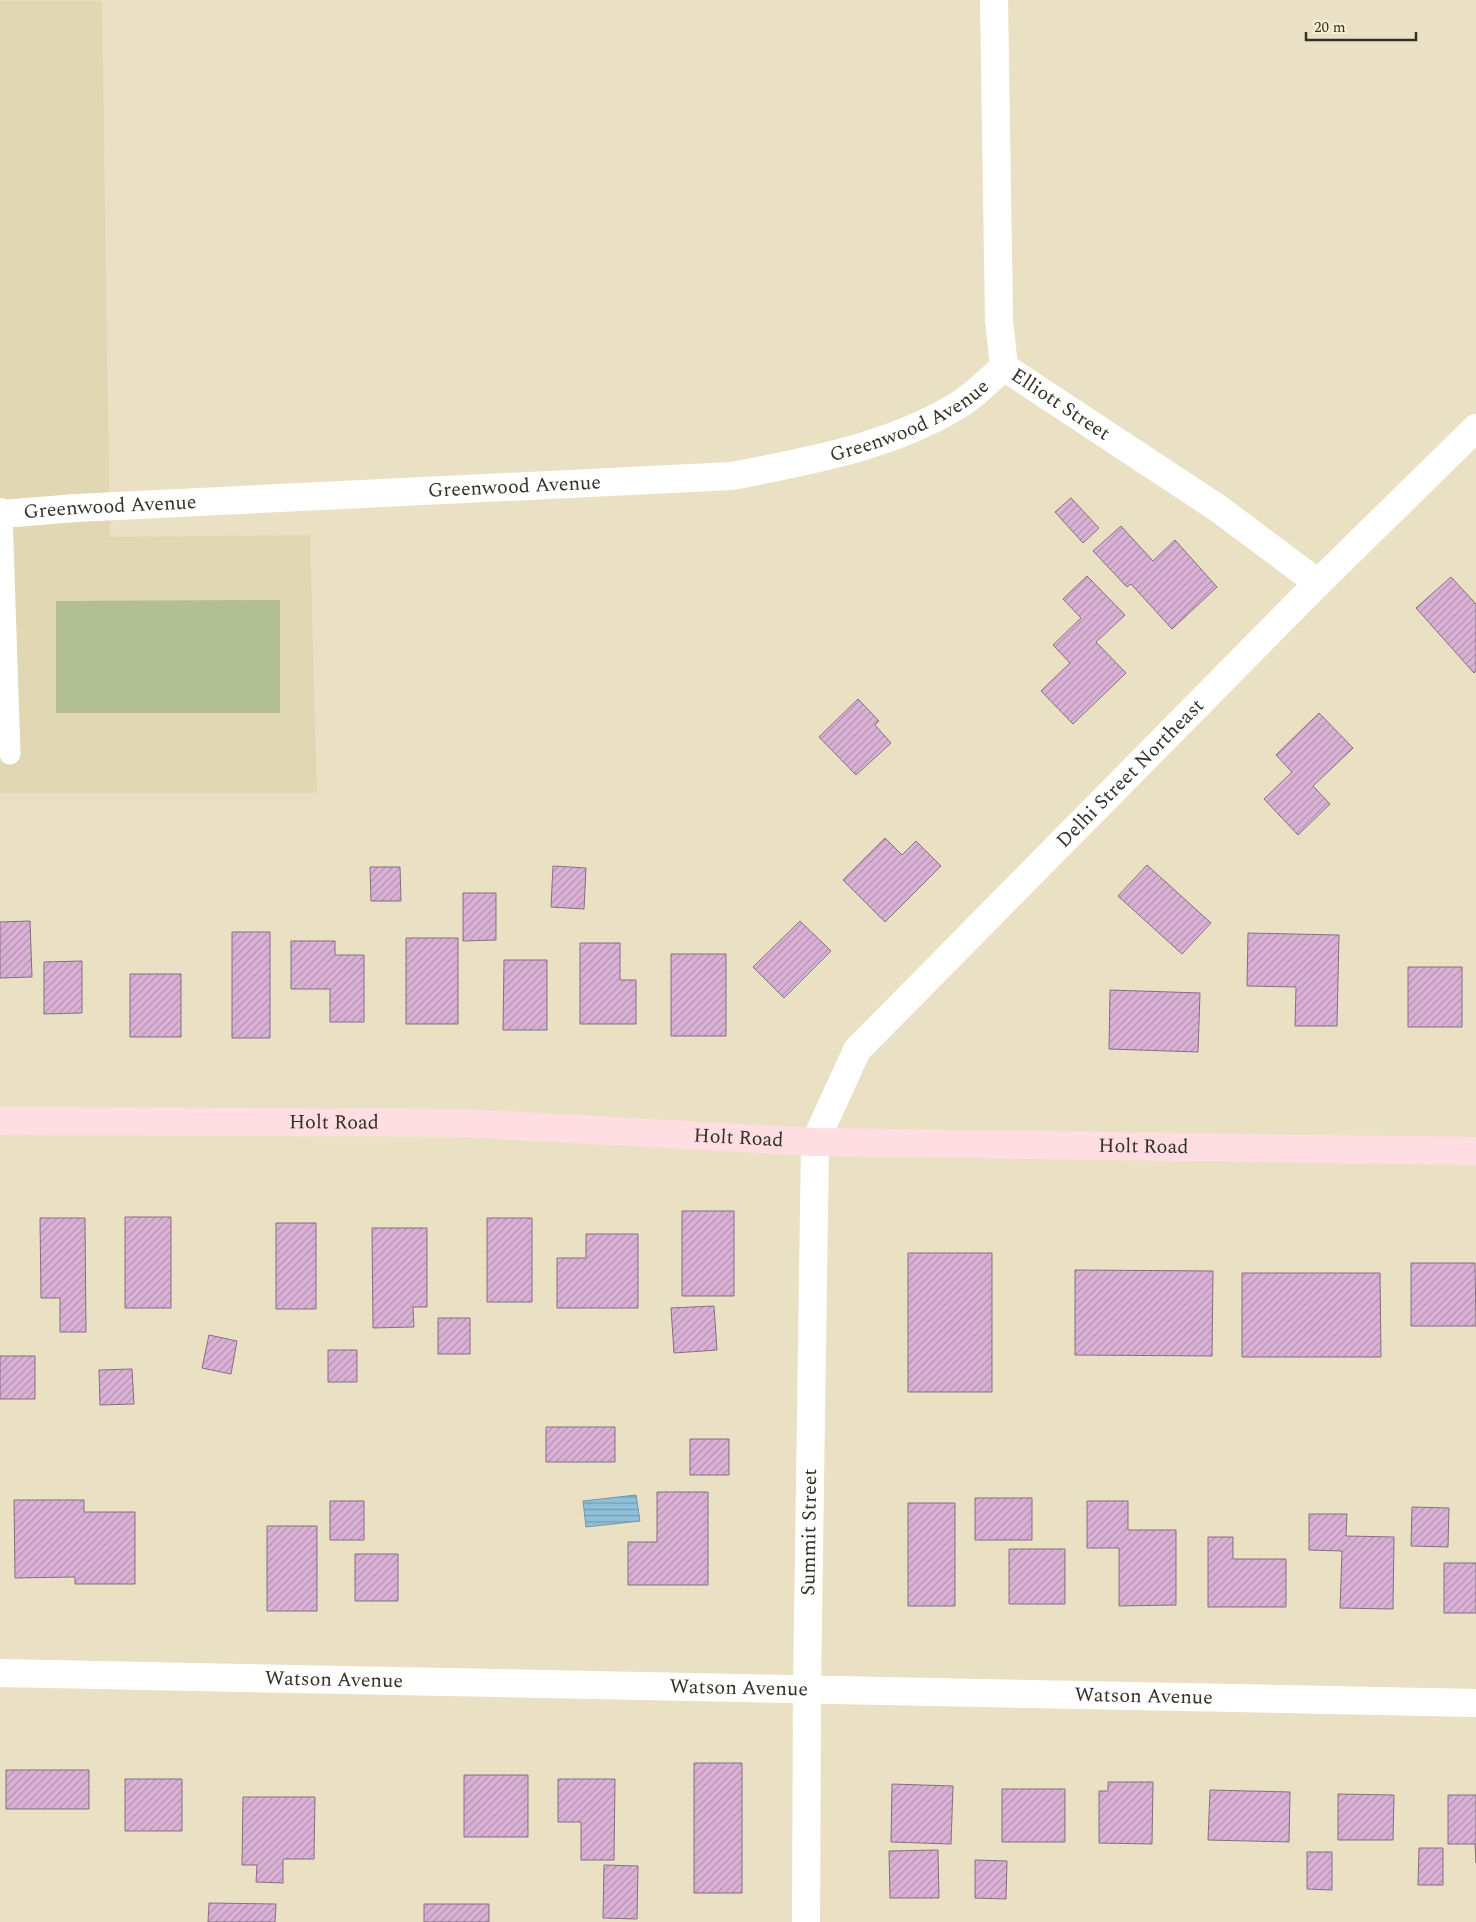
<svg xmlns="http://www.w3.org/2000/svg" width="1476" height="1922" font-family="Spectral,serif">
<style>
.built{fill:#e2d7b3}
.green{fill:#b2bf95}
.water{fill:url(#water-rules);stroke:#7495a5}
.building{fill:url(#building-hatch);stroke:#856f83}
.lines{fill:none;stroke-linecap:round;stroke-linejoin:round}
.service{stroke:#fff;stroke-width:21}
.minor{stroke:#fff;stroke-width:28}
.secondary{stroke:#fedee2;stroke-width:28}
.labels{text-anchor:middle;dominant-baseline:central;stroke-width:4.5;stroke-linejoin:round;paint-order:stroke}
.street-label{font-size:20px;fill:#353126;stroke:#f8eed1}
</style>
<defs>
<pattern id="water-rules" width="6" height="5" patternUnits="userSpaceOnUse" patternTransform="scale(1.25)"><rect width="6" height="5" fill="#8fc0db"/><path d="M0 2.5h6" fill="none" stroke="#769db1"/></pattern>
<pattern id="building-hatch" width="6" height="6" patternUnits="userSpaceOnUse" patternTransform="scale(1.25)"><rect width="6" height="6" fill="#dab2d5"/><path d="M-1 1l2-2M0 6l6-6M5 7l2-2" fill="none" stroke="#b291ad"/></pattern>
</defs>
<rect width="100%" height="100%" fill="#eae1c5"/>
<path class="built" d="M0,1H102L110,537L310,535L317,793H0Z"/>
<path class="green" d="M280,600V713H56V601Z"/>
<path class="water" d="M636,1495L640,1521L586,1527L583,1501Z"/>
<path class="building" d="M1071,498L1099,528L1083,543L1055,512Z
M1121,526L1153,561L1175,540L1217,587L1172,629L1131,584L1127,587L1093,551Z
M1087,576L1125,615L1096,642L1126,673L1073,724L1041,691L1070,663L1053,645L1081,618L1063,599Z
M1451,577L1476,604V671L1474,673L1416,608Z
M858,699L879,721L875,725L891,743L856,775L819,737Z
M1319,713L1353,748L1313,786L1330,804L1298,835L1264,799L1292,772L1276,755Z
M885,838L902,855L916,841L941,866L885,922L843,880Z
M1147,865L1211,923L1182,954L1118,896Z
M553,866L586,868L584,909L551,907Z
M370,867H400L401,901H371Z
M463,893H496V940L463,941Z
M30,921L32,977L0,978V922Z
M800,921L831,951L784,998L753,967Z
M232,932H270V1038H232Z
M1248,933L1339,935L1337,1026H1295L1296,987L1247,986Z
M406,938H458V1024H406Z
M291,941H335V955H364V1022H330V989H291Z
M580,943H620V980H636V1024H580Z
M671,954H726V1036H671Z
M504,960H547V1030H503Z
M82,961V1013L44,1014V962Z
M1408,967H1462V1027H1408Z
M130,974H181V1037H130Z
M1110,990L1200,993L1198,1052L1109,1049Z
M682,1211H734V1296H682Z
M125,1217H171V1308H125Z
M40,1218H85L86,1332H60V1298H41Z
M487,1218H532V1302H487Z
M276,1223H316V1309H276Z
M372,1228H427V1307H413L414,1327L373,1328Z
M586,1234H638V1308H557V1258H586Z
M908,1253H992V1392H908Z
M1411,1263H1475L1476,1326H1411Z
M1075,1270L1213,1271L1212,1356L1075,1355Z
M1242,1273H1380L1381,1357H1242Z
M714,1306L717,1350L674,1353L671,1308Z
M438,1318H470V1354H438Z
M209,1335L237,1341L231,1374L202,1368Z
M328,1350H357V1382H328Z
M0,1356H35V1399H0Z
M132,1369L134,1404L100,1405L99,1370Z
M546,1427H615V1462H546Z
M690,1439H729V1475H690Z
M657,1492H708V1585H628V1542H657Z
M975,1498H1032V1540H975Z
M14,1500H84V1512H135V1584H75V1577L15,1578Z
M330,1501H364V1540H330Z
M1087,1501H1128V1530H1176V1605L1119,1606V1548H1087Z
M908,1503H955V1606H908Z
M1412,1507L1449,1508L1448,1547L1411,1546Z
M1309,1514H1347L1346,1536L1394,1537L1393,1609L1340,1608L1342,1551L1309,1550Z
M267,1526H317V1611H267Z
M1208,1537H1233V1559H1286V1607H1208Z
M1009,1549H1065V1604H1009Z
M355,1554H398V1601H355Z
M1444,1563H1476V1613H1444Z
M694,1763H742V1893H694Z
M6,1770H89V1809H6Z
M464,1775H528V1837H464Z
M125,1779H182V1831H125Z
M558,1779H615L614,1860H581V1822H558Z
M1108,1782H1153L1152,1844L1099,1843V1791H1108Z
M892,1784L953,1786L951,1844L891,1842Z
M1002,1789H1065V1842H1002Z
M1210,1790L1290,1792L1289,1842L1208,1840Z
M1338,1794L1394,1795L1393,1840H1338Z
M1448,1795H1476V1863L1475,1844H1448Z
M243,1797H315L314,1859H283V1883L256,1882L257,1865H242Z
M1419,1848H1443V1885H1418Z
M938,1850L939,1898H890L889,1851Z
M1307,1852H1332V1890L1307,1889Z
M975,1860L1007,1861L1006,1899L975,1898Z
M604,1865L638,1866L637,1919L603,1918Z
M209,1903L276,1904L275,1922H208Z
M424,1904H489V1922H424Z"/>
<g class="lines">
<path class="service" d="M0,514H2L10,754"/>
<g class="minor">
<path id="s1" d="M994,0L999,320L1004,367L1219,509L1318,583"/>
<path id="s2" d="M0,512L2,514L76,508L732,476C809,461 889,447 957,406C974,396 989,380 1004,367"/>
<path id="s3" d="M0,1673L1476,1703"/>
<path id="s4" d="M806,1922L807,1689L815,1142L857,1050L1318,583L1476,428"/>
</g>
<path class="secondary" id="s5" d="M0,1121L464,1123L815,1142L1476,1151"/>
</g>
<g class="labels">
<g class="street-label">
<text stroke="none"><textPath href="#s1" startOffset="435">Elliott Street</textPath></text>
<text stroke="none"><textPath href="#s2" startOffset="921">Greenwood Avenue</textPath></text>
<text stroke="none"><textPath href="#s2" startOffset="516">Greenwood Avenue</textPath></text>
<text stroke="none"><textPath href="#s2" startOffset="111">Greenwood Avenue</textPath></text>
<text stroke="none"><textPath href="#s4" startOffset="1270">Delhi Street Northeast</textPath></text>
<text stroke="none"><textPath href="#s5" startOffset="334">Holt Road</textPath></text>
<text stroke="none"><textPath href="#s5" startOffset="739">Holt Road</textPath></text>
<text stroke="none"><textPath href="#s5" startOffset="1144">Holt Road</textPath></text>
<text stroke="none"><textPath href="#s4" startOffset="390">Summit Street</textPath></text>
<text stroke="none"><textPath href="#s3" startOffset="334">Watson Avenue</textPath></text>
<text stroke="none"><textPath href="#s3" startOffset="739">Watson Avenue</textPath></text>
<text stroke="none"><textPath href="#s3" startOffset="1144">Watson Avenue</textPath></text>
</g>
</g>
<path d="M1306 32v8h110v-8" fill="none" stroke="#353126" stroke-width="2.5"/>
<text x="1314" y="32" font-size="15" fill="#353126" stroke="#f8eed1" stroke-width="4" paint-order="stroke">20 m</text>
</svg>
